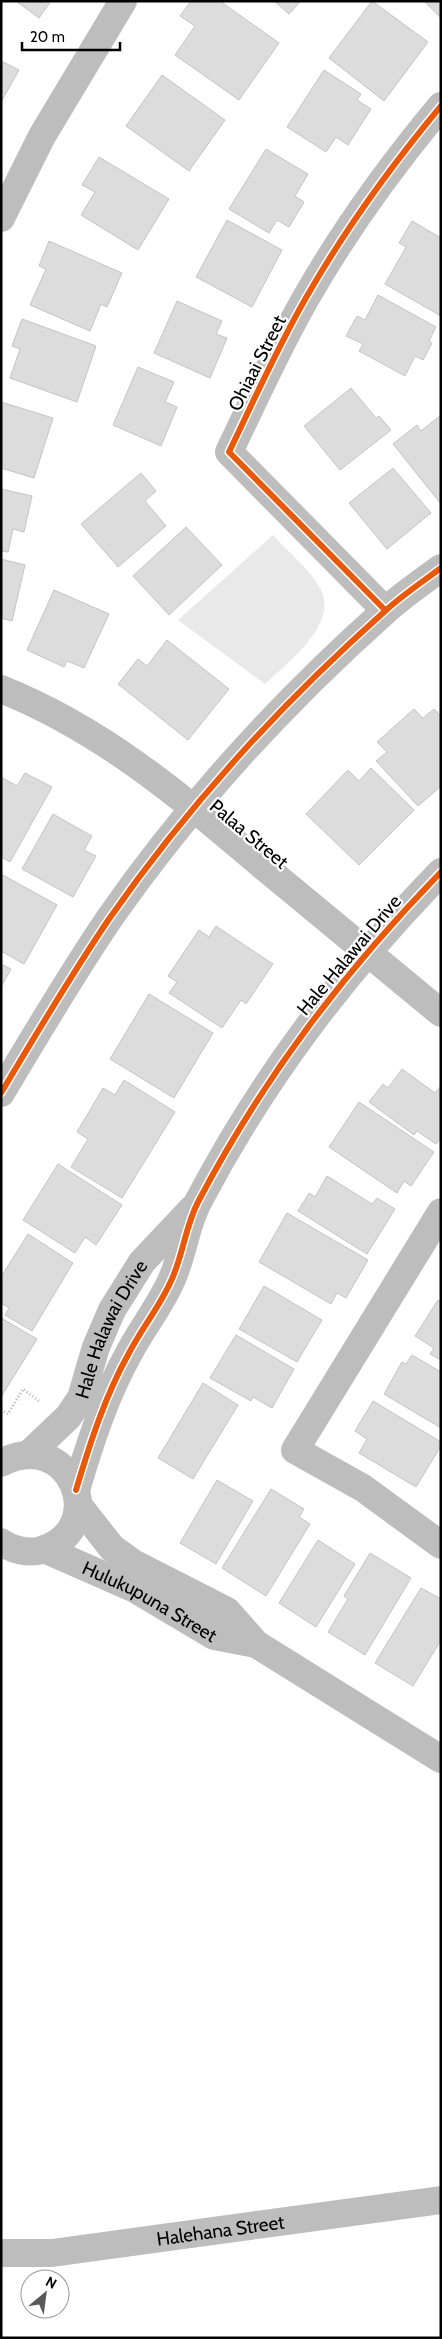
<svg xmlns="http://www.w3.org/2000/svg" width="442" height="2339" font-family="Cabin,sans-serif">
<style>
.green{fill:#e9e9e9}
.building{fill:#dcdcdc;stroke:#c4c4c4}
.lines{fill:none;stroke-linecap:round;stroke-linejoin:round}
.path{stroke:#b8b8b8;stroke-width:3;stroke-dasharray:1 2.5;stroke-linecap:butt}
.minor{stroke:#bdbdbd;stroke-width:28}
.cycleway-casing{stroke:#fff;stroke-width:9}
.cycleway{stroke:#e8590c;stroke-width:6}
.labels{text-anchor:middle;dominant-baseline:central;stroke-width:4.5;stroke-linejoin:round;paint-order:stroke}
.street-label{font-size:19px;fill:#000;stroke:#fff}
</style>
<rect width="100%" height="100%" fill="#fff"/>
<path class="green" d="M273,535C288,552 311,570 321,590C338,625 287,663 265,684L178,620Z"/>
<path class="building" d="M16,1H51L39,18Z
M191,1H220L279,43L239,100L175,55L195,26L180,16Z
M274,1H301L289,14Z
M372,1L428,42L384,101L329,58Z
M424,1H441V18Z
M1,61L19,70L1,102Z
M324,70L361,94L357,100L371,109L348,145L336,137L326,152L287,127Z
M162,75L225,120L189,171L126,126Z
M266,149L308,174L295,196L304,202L289,227L277,220L269,233L229,209Z
M99,157L169,199L138,250L81,215L95,192L82,185Z
M227,220L282,250L252,307L196,277Z
M412,221L441,238V316L385,284L406,247L399,243Z
M49,241L122,273L107,307L101,304L90,331L30,305L46,269L39,266Z
M378,295L436,327L429,341L432,343L423,360L415,356L405,376L359,351L363,344L346,336L357,316L365,320Z
M177,301L222,321L216,334L227,338L210,378L154,353Z
M22,319L96,346L77,402L10,378L20,349L12,346Z
M138,367L174,382L165,402L177,407L161,446L113,425Z
M351,388L376,418L379,416L391,430L340,470L304,426Z
M1,402L53,418L34,478L1,468Z
M441,415V504L393,444L417,425L421,431Z
M393,468L431,513L387,549L349,503Z
M141,473L156,491L145,501L166,526L118,567L81,524Z
M1,489L32,496L24,532L13,529L8,552L1,551Z
M186,527L222,565L169,615L133,576Z
M1,559L25,565L12,621L1,618Z
M54,590L109,614L84,668L67,661L64,667L27,650Z
M167,640L229,689L188,740L118,684L138,659L147,666Z
M414,709L423,718L434,709L441,716V786L418,806L376,761L387,752L377,742Z
M371,768L414,810L359,865L306,814L348,770L359,781Z
M25,773L52,787L10,862L1,857V777L17,786Z
M53,814L92,836L84,850L96,856L73,897L22,869Z
M1,874L57,905L24,964L1,951Z
M216,926L273,964L246,1004L241,1000L222,1028L169,993L177,982L168,976L199,930L209,937Z
M1,964L11,969L1,987Z
M149,994L213,1033L174,1098L110,1059Z
M402,1069L435,1093L441,1086V1138L436,1144L417,1131L414,1135L369,1102L383,1084L388,1088Z
M124,1080L175,1112L122,1198L71,1167L88,1139L77,1132L103,1088L115,1095Z
M359,1102L434,1152L411,1186L404,1181L397,1193L329,1147Z
M58,1164L122,1205L96,1245L85,1237L75,1253L23,1220Z
M327,1176L372,1204L377,1198L395,1209L367,1254L298,1211L309,1193L315,1197Z
M287,1213L368,1260L346,1298L337,1293L331,1304L259,1262Z
M28,1234L73,1263L32,1331L5,1315L9,1308L1,1303V1277Z
M264,1286L322,1320L297,1362L239,1329Z
M438,1300L441,1302V1360L430,1354L434,1348L415,1336Z
M1,1318L37,1339L1,1397Z
M236,1335L294,1369L272,1408L253,1397L251,1401L210,1378Z
M412,1355L441,1372V1428L384,1394L402,1362L406,1364Z
M203,1383L238,1405L193,1479L158,1458Z
M373,1401L441,1442V1446L416,1487L359,1453L367,1439L355,1431Z
M217,1480L253,1501L216,1564L180,1543Z
M271,1489L304,1509L299,1517L310,1524L266,1596L222,1568Z
M318,1540L355,1564L316,1627L279,1603Z
M370,1553L411,1578L365,1655L328,1632L348,1599L344,1596Z
M421,1588L441,1599V1640L413,1686L375,1663Z"/>
<g class="lines">
<path class="path" d="M1,1410L8,1414L23,1389L40,1402"/>
<g class="minor">
<path d="M1,218L42,136L123,1"/>
<path d="M385,610L229,452C254,400 278,346 307,296C346,228 391,166 441,106"/>
<path d="M1,689C103,730 180,796 263,866C322,915 381,964 441,1013"/>
<path d="M1,1093C36,1034 71,975 109,919C187,807 282,703 384,612C401,596 422,582 441,568"/>
<path d="M441,1212L295,1450L363,1488L441,1545"/>
<path id="s1" d="M29,1454L68,1417L81,1398L96,1347L112,1310L142,1262L192,1209"/>
<path d="M1,1463C69,1426 112,1527 42,1550C29,1554 12,1550 1,1542"/>
<path d="M76,1490C90,1443 105,1396 129,1353C142,1328 160,1306 171,1281C183,1256 185,1227 198,1202C263,1078 343,973 441,872"/>
<path d="M79,1506L112,1548L133,1563L227,1611L256,1644L441,1759"/>
<path id="s2" d="M44,1549L135,1589L214,1636L256,1644"/>
<path id="s3" d="M1,2253H52L441,2200"/>
</g>
<g class="cycleway-casing">
<path id="cycleway" d="M385,610L229,452C254,400 278,346 307,296C346,228 391,166 441,106
M1,1093C36,1034 71,975 109,919C187,807 282,703 384,612C401,596 422,582 441,568
M76,1490C90,1443 105,1396 129,1353C142,1328 160,1306 171,1281C183,1256 185,1227 198,1202C263,1078 343,973 441,872"/>
</g>
<use href="#cycleway" class="cycleway"/>
</g>
<g class="labels">
<g class="street-label">
<text transform="translate(257 363) rotate(-63)">Ohiaai Street</text>
<text transform="translate(249 834) rotate(40)">Palaa Street</text>
<text transform="translate(349 955) rotate(-50)">Hale Halawai Drive</text>
<text stroke="none"><textPath href="#s1" startOffset="152">Hale Halawai Drive</textPath></text>
<text stroke="none"><textPath href="#s2" startOffset="118">Hulukupuna Street</textPath></text>
<text stroke="none"><textPath href="#s3" startOffset="221">Halehana Street</textPath></text>
</g>
</g>
<rect width="442" height="2339" fill="none" stroke="#000000" stroke-width="5"/>
<g transform="translate(45 2294) rotate(29)"><circle r="24" fill="#ffffff" stroke="#999999"/>
<path d="M0-4L9 19L0 12L-9 19Z" fill="#595959"/>
<text y="-8" font-size="14" font-weight="bold" text-anchor="middle" fill="#000000">N</text>
</g>
<path d="M22 42v8h98v-8" fill="none" stroke="#000000" stroke-width="2.5"/>
<text x="30" y="42" font-size="15" fill="#000000" stroke="#ffffff" stroke-width="4" paint-order="stroke">20 m</text>
</svg>
